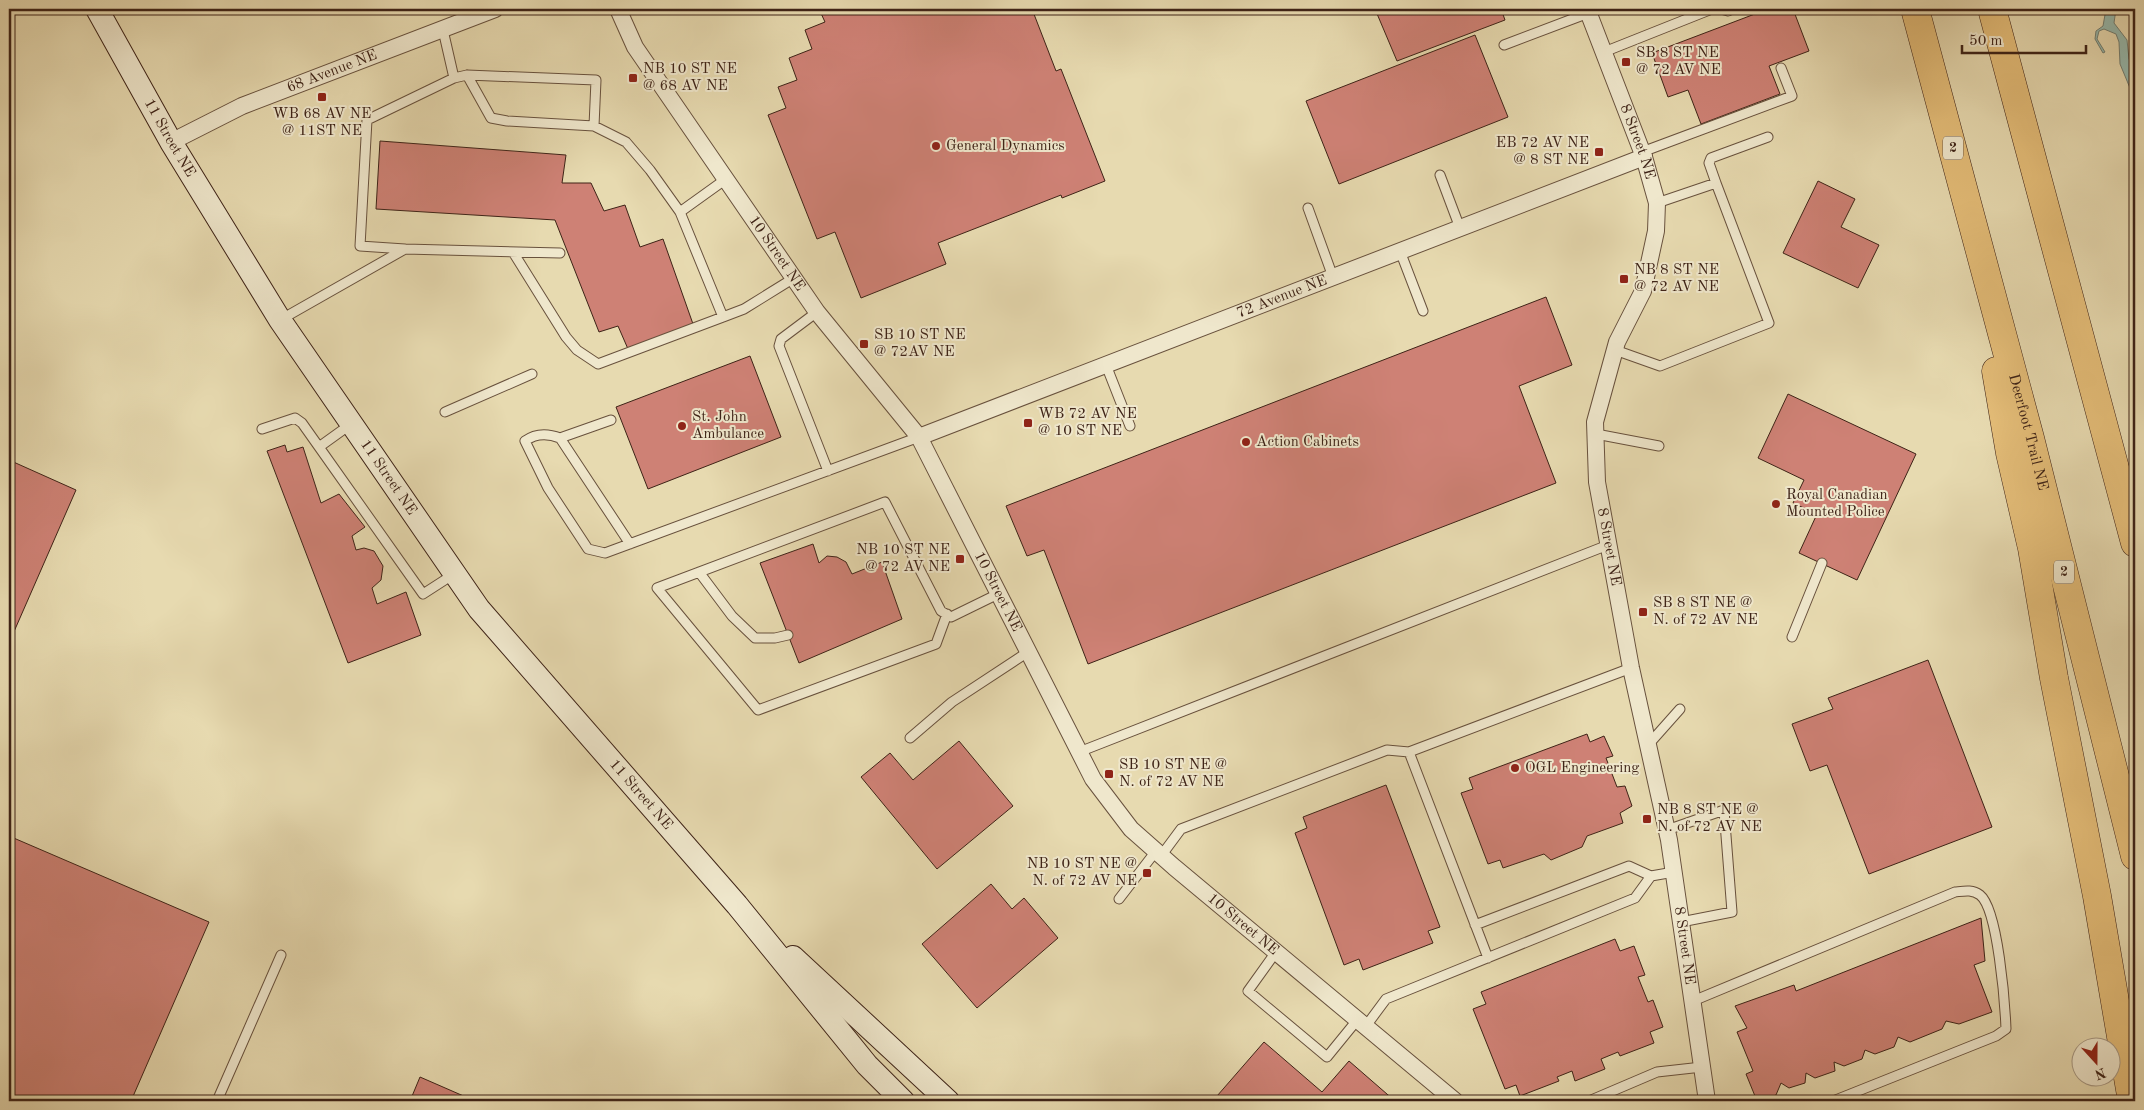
<svg xmlns="http://www.w3.org/2000/svg" width="2144" height="1110" font-family="'Old Standard TT',serif">
<style>
.water{fill:#97baae;stroke:#737e72}
.building{fill:#ce8175;stroke:#3e2317}
.lines{fill:none;stroke-linecap:round;stroke-linejoin:round}
.lane-casing{stroke:#68513d;stroke-width:11}
.street-casing{stroke:#68513d;stroke-width:18}
.secondary-casing{stroke:#3e2317;stroke-width:24}
.highway-casing{stroke:#3e2317;stroke-width:29}
.lane{stroke:#efe7cc;stroke-width:9}
.street{stroke:#efe7cc;stroke-width:16}
.secondary{stroke:#efe7cc;stroke-width:22}
.highway{stroke:#e4bd78;stroke-width:28}
.poi-dot{fill:#8f2418;stroke:#efe7cc;stroke-width:2}
.labels{text-anchor:middle;dominant-baseline:central;stroke-width:4;stroke-linejoin:round;paint-order:stroke}
.shield{fill:#efe7cc;stroke:#735e4d;stroke-width:1}
.shield-label{font-size:14px;font-weight:bold;fill:#3e2317}
.poi-label{font-size:15px;fill:#3e2317;stroke:#efe7cc;text-anchor:start}
.street-label{font-size:15px;fill:#3e2317;stroke:#efe7cc}
</style>
<rect width="100%" height="100%" fill="#e7dab0"/>
<filter id="stains"><feTurbulence type="fractalNoise" baseFrequency=".004" numOctaves="4"/><feColorMatrix values="0 0 0 0 .2 0 0 0 0 .09 0 0 0 0 .02 0 0 0 .5 -.17"/></filter>
<radialGradient id="worn" r=".72"><stop offset=".6" stop-color="#630" stop-opacity="0"/><stop offset="1" stop-color="#630" stop-opacity=".3"/></radialGradient>
<path class="water" d="M2106,9H2116L2114,23L2127,40L2129,59L2135,71V100L2120,64L2119,42L2116,34L2104,29L2099,31L2097,39L2105,52L2103,53L2095,39L2096,31L2103,26Z"/>
<path class="building" d="M819,9H1032L1056,71L1061,69L1105,181L1062,198L1061,195L938,243L946,264L861,298L835,232L817,239L768,115L786,108L778,87L797,80L789,58L812,49L805,30L825,22Z
M1375,9H1501L1505,20L1397,61Z
M1768,9H1793L1809,51L1769,66L1780,94L1701,124L1688,90L1668,97L1652,53Z
M1475,35L1508,117L1339,184L1306,101Z
M380,141L566,155L562,183H591L604,211L625,205L640,247L663,239L693,324L628,349L618,326L599,332L555,220L376,209Z
M1818,181L1855,199L1841,227L1879,245L1858,288L1783,253Z
M1546,297L1572,365L1519,386L1556,483L1088,664L1044,550L1027,556L1006,506Z
M750,356L781,437L648,489L616,407Z
M1788,394L1916,454L1857,580L1799,553L1817,514L1793,503L1804,480L1758,458Z
M285,445L287,452L303,447L321,503L339,494L365,527L352,536L356,550L364,548L374,551L383,566L381,580L372,588L377,604L406,592L421,635L348,663L267,451Z
M9,460L76,490L9,643Z
M813,544L819,563L827,556L837,557L846,562L852,574L882,562L902,619L799,663L760,563Z
M1928,660L1992,827L1869,874L1827,765L1810,771L1792,724L1833,709L1828,698Z
M1587,734L1590,742L1604,736L1613,756L1606,758L1617,787L1625,786L1632,806L1620,813L1623,823L1587,836L1582,847L1551,860L1544,854L1503,868L1500,860L1488,864L1461,793L1473,789L1469,778Z
M959,741L1013,806L937,869L861,777L890,753L913,780Z
M1386,785L1440,927L1428,931L1433,943L1363,970L1359,959L1344,965L1295,833L1307,828L1303,817Z
M9,836L209,922L131,1101H9Z
M991,884L1012,909L1024,898L1058,938L977,1008L922,944Z
M1981,918L1985,961L1974,965L1992,1012L1959,1024L1946,1021L1942,1029L1910,1042L1898,1037L1894,1047L1875,1054L1865,1050L1862,1059L1844,1066L1834,1062L1835,1071L1815,1078L1806,1073L1805,1083L1789,1088L1781,1083L1776,1095L1757,1101L1746,1074L1753,1071L1737,1032L1747,1028L1735,1006L1794,985L1796,991Z
M1615,939L1620,951L1634,946L1645,975L1638,977L1648,1002L1653,1000L1663,1027L1650,1032L1654,1043L1620,1056L1618,1052L1601,1059L1605,1069L1575,1081L1572,1071L1557,1077L1559,1081L1520,1096L1516,1085L1505,1089L1473,1009L1486,1004L1481,992Z
M1264,1042L1322,1092L1349,1061L1395,1101H1222L1217,1096Z
M420,1077L475,1101H410Z"/>
<g class="lines">
<g class="lane-casing">
<path id="lane" d="M1721,9L1728,11L1733,9
M443,30L454,78
M1504,45L1599,9
M1604,52L1712,9
M467,75L491,118L507,121L594,126
M1642,152L1792,96L1781,68
M1440,175L1460,228
M1716,183L1709,163L1711,158L1768,137
M1308,208L1333,277
M680,212L726,179
M405,249L360,246L367,120L454,78L467,75L596,80L594,126L626,142L650,170L680,212L723,317L598,364L577,350L566,337L513,252
M1400,251L1423,311
M817,312L781,339L779,346L828,471
M723,317L744,309L794,278
M280,320L405,249L560,253
M1615,350L1660,366L1769,323L1716,183L1657,203
M1106,365L1130,426
M445,412L532,374
M351,424L319,447L423,594L454,574
M262,429L295,418L302,423L319,447
M1596,434L1659,446
M560,438L611,420
M630,544L560,438C547,433 536,433 525,441L548,488L588,549L605,553L919,437
M699,572L732,616L755,638H775L788,635
M947,614L936,644L758,710L657,588L885,502L941,611L951,617L998,594
M1792,637L1822,563
M910,738L952,702L1028,652
M1648,745L1680,709
M1079,752L1608,545
M1409,752L1488,958
M1667,830L1727,809
M1161,856L1181,829L1387,750L1409,752L1631,668
M1119,899L1156,851
M1681,922L1732,912L1724,810
M1475,925L1629,866L1651,876
M1276,952L1248,991L1327,1057L1358,1019
M1693,1001L1955,892C1964,891 1972,889 1980,895C1998,909 2005,1004 2006,1029L1996,1036L1833,1101
M1366,1026L1386,999L1635,898L1651,876L1674,872
M217,1101L281,955
M1589,1101L1657,1072L1702,1067"/>
</g>
<g class="street-casing">
<g id="street">
<path id="s1" d="M618,9L635,47L817,312L919,437L1093,779L1131,829L1174,867L1455,1101"/>
<path id="s2" d="M1587,9L1644,157L1657,203L1656,231L1643,291L1617,342L1595,422L1597,482L1631,668L1669,840L1707,1101"/>
<path id="s3" d="M171,142L242,106L495,9"/>
<path id="s4" d="M919,437L1644,157"/>
</g>
</g>
<g class="secondary-casing">
<g id="secondary">
<path id="s5" d="M97,9L171,142L280,320L479,609L737,905L867,1065L903,1101"/>
<path d="M793,957L948,1101"/>
</g>
</g>
<g class="highway-casing">
<g id="highway">
<path id="s6" d="M1915,9L2030,438L2135,856"/>
<path d="M1992,9L2135,543"/>
<path d="M1996,371L2010,453L2032,548L2054,678L2097,896L2132,1101"/>
</g>
</g>
<use href="#lane" class="lane"/>
<use href="#street" class="street"/>
<use href="#secondary" class="secondary"/>
<use href="#highway" class="highway"/>
</g>
<g class="poi-dot">
<rect x="1621" y="57" width="10" height="10" rx="2.5"/>
<rect x="628" y="73" width="10" height="10" rx="2.5"/>
<rect x="317" y="92" width="10" height="10" rx="2.5"/>
<circle cx="936" cy="146" r="5"/>
<rect x="1594" y="147" width="10" height="10" rx="2.5"/>
<rect x="1619" y="274" width="10" height="10" rx="2.5"/>
<rect x="859" y="339" width="10" height="10" rx="2.5"/>
<rect x="1023" y="418" width="10" height="10" rx="2.5"/>
<circle cx="682" cy="426" r="5"/>
<circle cx="1246" cy="442" r="5"/>
<circle cx="1776" cy="504" r="5"/>
<rect x="955" y="554" width="10" height="10" rx="2.5"/>
<rect x="1638" y="607" width="10" height="10" rx="2.5"/>
<circle cx="1515" cy="768" r="5"/>
<rect x="1104" y="769" width="10" height="10" rx="2.5"/>
<rect x="1642" y="814" width="10" height="10" rx="2.5"/>
<rect x="1142" y="868" width="10" height="10" rx="2.5"/>
</g>
<g class="labels">
<g class="shield">
<rect x="1943" y="136.5" width="20" height="23" rx="4"/>
<rect x="2054" y="560.5" width="20" height="23" rx="4"/>
</g>
<g class="shield-label">
<text x="1953" y="148">2</text>
<text x="2064" y="572">2</text>
</g>
<g class="poi-label">
<text x="1636" y="53">SB 8 ST NE<tspan x="1636" dy="17">@ 72 AV NE</tspan></text>
<text x="643" y="69">NB 10 ST NE<tspan x="643" dy="17">@ 68 AV NE</tspan></text>
<text x="322" y="114" text-anchor="middle">WB 68 AV NE<tspan x="322" dy="17">@ 11ST NE</tspan></text>
<text x="1589" y="143" text-anchor="end">EB 72 AV NE<tspan x="1589" dy="17">@ 8 ST NE</tspan></text>
<text x="946" y="146">General Dynamics</text>
<text x="1634" y="270">NB 8 ST NE<tspan x="1634" dy="17">@ 72 AV NE</tspan></text>
<text x="874" y="335">SB 10 ST NE<tspan x="874" dy="17">@ 72AV NE</tspan></text>
<text x="1038" y="414">WB 72 AV NE<tspan x="1038" dy="17">@ 10 ST NE</tspan></text>
<text x="692" y="417">St. John<tspan x="692" dy="17">Ambulance</tspan></text>
<text x="1256" y="442">Action Cabinets</text>
<text x="1786" y="495">Royal Canadian<tspan x="1786" dy="17">Mounted Police</tspan></text>
<text x="950" y="550" text-anchor="end">NB 10 ST NE<tspan x="950" dy="17">@ 72 AV NE</tspan></text>
<text x="1653" y="603">SB 8 ST NE @<tspan x="1653" dy="17">N. of 72 AV NE</tspan></text>
<text x="1119" y="765">SB 10 ST NE @<tspan x="1119" dy="17">N. of 72 AV NE</tspan></text>
<text x="1525" y="768">OGL Engineering</text>
<text x="1657" y="810">NB 8 ST NE @<tspan x="1657" dy="17">N. of 72 AV NE</tspan></text>
<text x="1137" y="864" text-anchor="end">NB 10 ST NE @<tspan x="1137" dy="17">N. of 72 AV NE</tspan></text>
</g>
<g class="street-label">
<text stroke="none"><textPath href="#s3" startOffset="176">68 Avenue NE</textPath></text>
<text stroke="none"><textPath href="#s5" startOffset="148">11 Street NE</textPath></text>
<text stroke="none"><textPath href="#s2" startOffset="142">8 Street NE</textPath></text>
<text stroke="none"><textPath href="#s1" startOffset="292">10 Street NE</textPath></text>
<text stroke="none"><textPath href="#s4" startOffset="389">72 Avenue NE</textPath></text>
<text stroke="none"><textPath href="#s6" startOffset="438">Deerfoot Trail NE</textPath></text>
<text stroke="none"><textPath href="#s5" startOffset="552">11 Street NE</textPath></text>
<text stroke="none"><textPath href="#s2" startOffset="562">8 Street NE</textPath></text>
<text stroke="none"><textPath href="#s1" startOffset="698">10 Street NE</textPath></text>
<text stroke="none"><textPath href="#s5" startOffset="958">11 Street NE</textPath></text>
<text stroke="none"><textPath href="#s1" startOffset="1118">10 Street NE</textPath></text>
<text stroke="none"><textPath href="#s2" startOffset="968">8 Street NE</textPath></text>
</g>
</g>
<rect width="2144" height="1110" fill="none" stroke="#e7dab0" stroke-width="30"/>
<rect x="10" y="10" width="2124" height="1090" fill="none" stroke="#3e2317" stroke-width="2.5"/>
<rect x="15" y="15" width="2114" height="1080" fill="none" stroke="#3e2317"/>
<g transform="translate(2096 1062) rotate(159)"><circle r="24" fill="#efe7cc" stroke="#a89984"/>
<path d="M0-4L9 19L0 12L-9 19Z" fill="#8f2418"/>
<text y="-8" font-size="14" font-weight="bold" text-anchor="middle" fill="#3e2317">N</text>
</g>
<path d="M1962 45v8h124v-8" fill="none" stroke="#3e2317" stroke-width="2.5"/>
<text x="1969" y="45" font-size="15" fill="#3e2317" stroke="#efe7cc" stroke-width="4" paint-order="stroke">50 m</text>
<rect width="100%" height="100%" filter="url(#stains)"/>
<rect width="100%" height="100%" fill="url(#worn)"/>
</svg>
